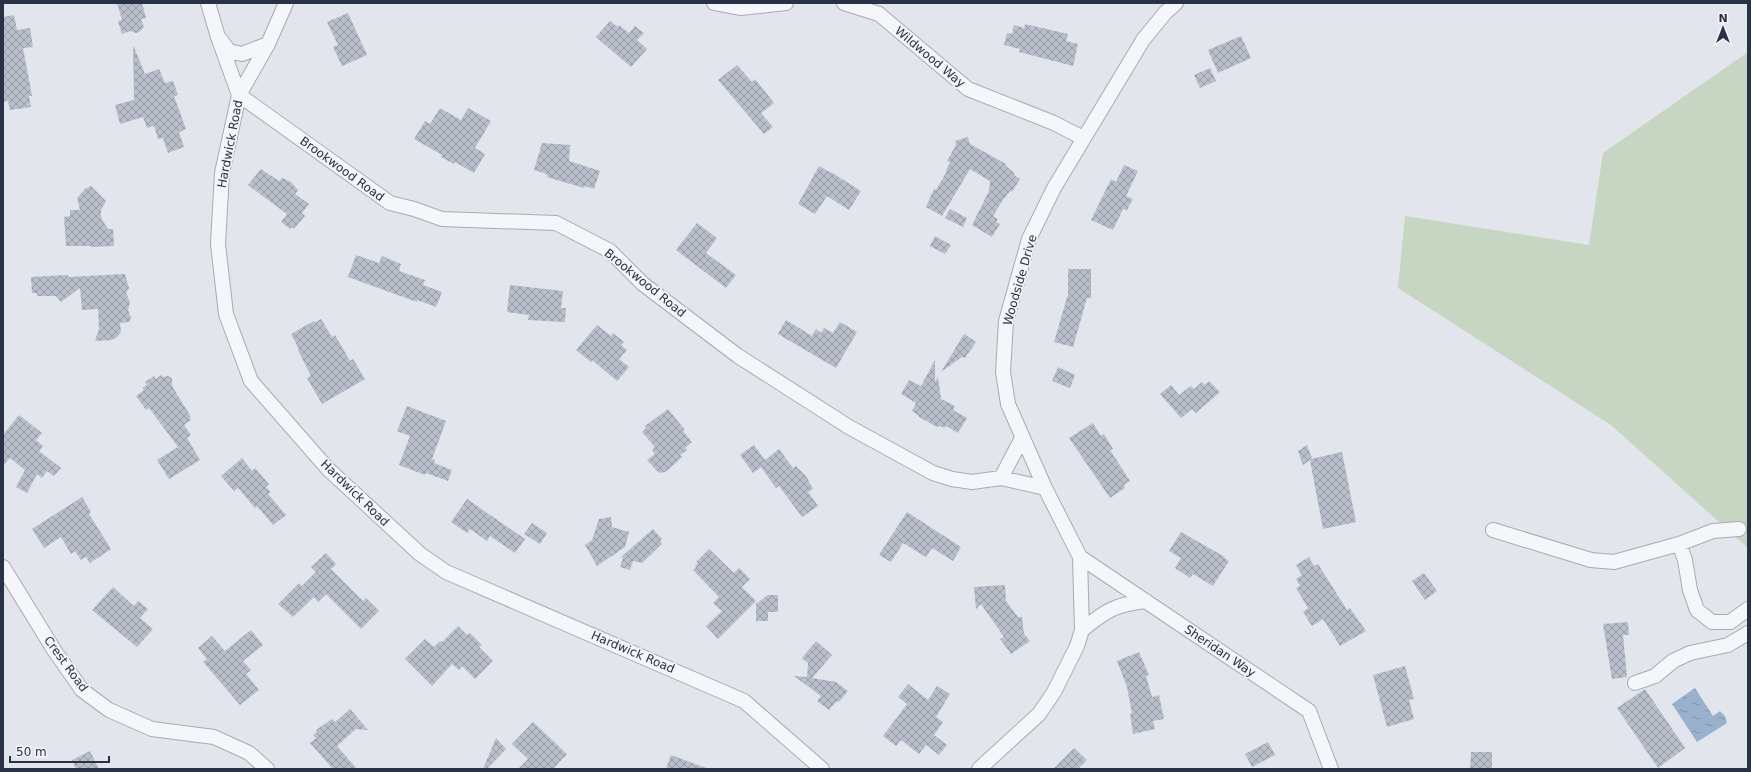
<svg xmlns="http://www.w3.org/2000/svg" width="1751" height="772" font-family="'DejaVu Sans',sans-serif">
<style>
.green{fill:#c6d6c2}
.water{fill:url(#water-ripples)}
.building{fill:url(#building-cross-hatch)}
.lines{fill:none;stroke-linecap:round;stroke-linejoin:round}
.minor-casing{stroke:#a6abb6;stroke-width:16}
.minor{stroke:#f5f6f9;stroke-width:14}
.labels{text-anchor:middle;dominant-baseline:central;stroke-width:3.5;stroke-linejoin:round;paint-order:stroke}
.street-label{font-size:12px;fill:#283145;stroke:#f2f4f8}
</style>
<defs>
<pattern id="water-ripples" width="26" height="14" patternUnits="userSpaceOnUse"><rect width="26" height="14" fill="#9ab1ce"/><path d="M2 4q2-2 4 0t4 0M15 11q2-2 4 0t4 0" fill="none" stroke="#7e91a9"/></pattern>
<pattern id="building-cross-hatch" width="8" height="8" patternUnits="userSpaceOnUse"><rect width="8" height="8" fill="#b8beca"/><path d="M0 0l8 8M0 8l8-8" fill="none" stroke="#969ba6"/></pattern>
</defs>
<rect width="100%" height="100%" fill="#e2e5eb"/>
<path class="green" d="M1748,52V548L1611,425L1398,288L1405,216L1589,245L1603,153Z"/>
<path class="water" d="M1695,688L1713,716L1720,711L1725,716L1727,723L1697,742L1672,704Z"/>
<path class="building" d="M117,3H142L146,18L141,19L144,27L139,32L136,33L130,31L122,34L118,21L122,20Z
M348,13L367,55L342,66L333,47L338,45L327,22Z
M14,15L17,30L30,28L33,47L23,48L32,96H29L31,107L10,110L8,101L3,102V17Z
M610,21L618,27L619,25L629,33L635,26L644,33L637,40L647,49L631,67L596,37Z
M1025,24L1068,34L1066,41L1078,44L1073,66L1019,52L1020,49L1004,45L1007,33L1012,34L1014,25L1024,28Z
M1241,36L1251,58L1218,73L1208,50Z
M133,47H134L145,74L159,69L165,83L173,81L178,95L174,96L186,129L179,132L184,147L168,153L163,138L158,139L154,126L147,128L143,117L120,124L115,105L134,100Z
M737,65L752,82L755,79L774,103L761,113L773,127L764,134L718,80Z
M1210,68L1216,81L1200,88L1194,75Z
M440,108L461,120L468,108L491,121L475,148L485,154L474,173L455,162L454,164L441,157L442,155L414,139L425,121L430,124Z
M968,137L970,144L1006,164L1005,165L1014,173L1015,176L1020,179L1012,192L1010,191L1005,198H1004L993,216L998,219L996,222L1000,224L992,237L972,225L989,191L990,181L970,169L942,216L926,207L934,189L936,190L947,171L946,170L950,162L947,161L956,145L955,141Z
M542,143L570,145L569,161L600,171L594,189L585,186L584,188L547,177V174L534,170Z
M1124,165L1138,171L1126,196L1133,199L1127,210L1123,209L1113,230L1091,220L1111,179L1116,182Z
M819,166L831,173V172L861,191L849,210L827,196L815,214L798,204Z
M261,169L279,181L282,178L291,182L298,190L295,194L309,204L302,213L305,216L294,229L292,227L290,229L281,222L287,214L248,185Z
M91,186L106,201L101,210V218L108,229H113L114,246L91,247V246H66L64,217L70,216V210H80L77,198L85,189Z
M950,209L967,218L963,227L945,218Z
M697,223L717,238L706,253L736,275L726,288L676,250Z
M935,236L951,245L945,254L930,246Z
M356,255L379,263L382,256L401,264L399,271L425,280L423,285L442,292L436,307L417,300V302L348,277Z
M1068,269H1091V298H1087L1073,347L1054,342L1068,294Z
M125,274L129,288L126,293L130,302L128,310L131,318L129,322L120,323L121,332L117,337L112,340L95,341L99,329L98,309L82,310L80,288L61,302L56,296H37V293H32L31,277L68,275V277Z
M510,285L563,291L561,308H566L565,322L528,320L529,315L507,312Z
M321,319L332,337L335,335L350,361L353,359L365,379L322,404L307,378L311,376L298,350L299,349L291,334L314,321V323Z
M786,320L812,336L816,329L821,333L824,328L833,333L840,322L857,332L836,368L778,334Z
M597,325L611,336L613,333L624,342L621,345L627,350L619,359L629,367L617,381L592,360L591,362L576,350Z
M964,334L976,342L965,358L962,357L941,372Z
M935,360V382L938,377L941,399L955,406L953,410L967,418L958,433L946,426L944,428L940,426L937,427L919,417V416L912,411L916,403L901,394L909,380L921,386Z
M1058,367L1075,375L1070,388L1052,381Z
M161,375L162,377L168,376L172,378V386L191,417L189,418L191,420L184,425L191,435L187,438L200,460L169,479L157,460L178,447L149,408L146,410L136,396L144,390L142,388L147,385L145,382L154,376L156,379Z
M1209,381L1220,392L1196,413L1192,409L1181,418L1160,394L1171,385L1179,395L1191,386L1194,389L1202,382L1205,385Z
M407,406L446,421L432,459L435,460L434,463L452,470L448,481L426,473L425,475L399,465L410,436L397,431Z
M668,409L685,430L683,431L692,442L685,448L687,450L680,455L682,457L667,471L661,473L658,472L647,460L655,454L652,450L655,447L642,432L646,428L645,426Z
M19,415L42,433L36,440L43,446L39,451L61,468L54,476L47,471L42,478L37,474L27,493L16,487L25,470L10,458L3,466V435Z
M1093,423L1101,436L1104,434L1113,449L1110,450L1130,481L1124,485L1125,488L1110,498L1069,438Z
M754,445L765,460L779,449L793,468L796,466L806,476L813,489L808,492L818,506L802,517L779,486L776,488L761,467L753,473L740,455Z
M1307,445L1312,458L1311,459L1342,452L1356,522L1323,529L1310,460L1303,465L1298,451Z
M242,458L252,471L255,468L269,484L266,487L271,492L268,494L286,515L273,525L257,506L255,508L238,488L234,491L221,476Z
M82,497L91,512L89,514L111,549L90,563L86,557L81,560L75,551L71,554L61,537L44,548L32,529Z
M467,499L525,539L515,553L490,536L487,541L470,529L467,533L451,522Z
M907,512L961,547L953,561L932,548L926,557L903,543L891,562L879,555Z
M611,517L612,527L629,532L625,547L597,566L585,545L592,540L599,519Z
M532,523L547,533L540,544L524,534Z
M653,529L662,539L660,540L662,544L642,563L633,561L630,570L620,567L623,558L621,557Z
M1181,532L1225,557L1224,558L1229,561L1213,586L1193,574L1190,578L1175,568L1181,558L1169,551Z
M709,549L734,573L739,568L750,579L742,587L756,601L718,639L706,626L722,611L713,603L719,597L693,570L696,568L695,566L698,563L696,562Z
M326,553L336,564L331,569L363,601L366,598L379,611L361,629L326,594L318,602L314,597L293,617L278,604L299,583L302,586L316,572L311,567Z
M1309,557L1314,566L1318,564L1347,610L1350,608L1366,631L1340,646L1323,619L1312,626L1303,612L1308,608L1296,588L1300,586L1296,579L1302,575L1296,565Z
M1424,573L1437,591L1425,600L1412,581Z
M1005,585L1006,601L1018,617H1022L1024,634L1030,641L1011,654L1000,639L1004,637L981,604L976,609L974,587Z
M113,587L134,606L138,601L148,609L140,618L153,629L137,647L92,610Z
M768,595H778V612H768V621H756V604Z
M1628,622L1629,635H1623L1627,677L1612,679L1603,624Z
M458,626L467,635L470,633L482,645L479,647L493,661L475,679L462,666L459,670L452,664L432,686L405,659L425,639L434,647L440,641L442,642Z
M251,630L263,645L243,661L251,670L246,674L259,690L240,705L203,662L207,659L198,648L212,636L225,651Z
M816,641L832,655L812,678L836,682L848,691L839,702L837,701L829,710L817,701L821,696L794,676L807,677L808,663L802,658Z
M1139,652L1149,675L1146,676L1152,697L1159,695L1164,719L1153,721L1155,729L1133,734L1130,714L1132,713L1127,687L1117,661Z
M1405,666L1414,699L1409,700L1414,719L1387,727L1373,675Z
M908,684L928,700L937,686L950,694L936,717L943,722L934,735L947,745L939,755L926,745L919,754L901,740L896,746L883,736L907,704L898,697Z
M1645,689L1685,748L1658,768L1617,708Z
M350,709L368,730L356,729L337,746L357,769H333L310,743L316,738L313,735L317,732L316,730L332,719L335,722Z
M533,722L567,754L553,769H518L528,759L512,744Z
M496,738L506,749L487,769H483Z
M1268,742L1275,755L1252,767L1245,754Z
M1074,748L1087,760L1078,769H1053Z
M90,751L99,769H76L72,760Z
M1471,752H1492V769H1470Z
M671,755L706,768V769H666Z"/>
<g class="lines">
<g class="minor-casing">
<path id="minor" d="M208,3L218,37L239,95L390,203L414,209L442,219L556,223L610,251L643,284L738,356L849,427L933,473L952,479L972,482L1001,478L1045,488
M286,3L268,44L239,95L222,173L218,244L226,314L251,381L328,469L420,554L446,572L744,701L822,769
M714,3L740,8L786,3
M844,3L879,14L968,89L1054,123L1083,138
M220,39L229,51L242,54L268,44
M1001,478L1022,438
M1493,530L1591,560L1614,562L1679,544L1685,560L1690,590L1697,610L1712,622H1730L1748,609
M1679,544L1713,531L1739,529
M1080,557L1309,711L1331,769
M3,567L54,650L82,690L109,710L152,729L214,737L249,753L267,769
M1082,630C1105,611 1116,604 1146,601
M1635,683L1655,676L1673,661L1690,653L1728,645L1748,633
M979,769L1039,714L1054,692L1077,646L1082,630L1080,557L1045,488L1008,404L1003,372L1006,321L1029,239L1054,188L1143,40L1165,13L1176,3"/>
</g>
<use href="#minor" class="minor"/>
</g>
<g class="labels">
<g class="street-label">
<text transform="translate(930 57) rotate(40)">Wildwood Way</text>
<text transform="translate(230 144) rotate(-79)">Hardwick Road</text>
<text transform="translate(342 169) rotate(36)">Brookwood Road</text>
<text transform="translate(1020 280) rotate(-74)">Woodside Drive</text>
<text transform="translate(645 283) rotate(39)">Brookwood Road</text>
<text transform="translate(355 493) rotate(44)">Hardwick Road</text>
<text transform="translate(1220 651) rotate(34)">Sheridan Way</text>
<text transform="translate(633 652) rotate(23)">Hardwick Road</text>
<text transform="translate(66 664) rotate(54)">Crest Road</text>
</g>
</g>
<rect width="1751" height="772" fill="none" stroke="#283145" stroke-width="8"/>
<g transform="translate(1723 28)" stroke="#f2f4f8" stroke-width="3" paint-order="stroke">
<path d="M0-3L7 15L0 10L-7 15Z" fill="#283145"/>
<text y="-6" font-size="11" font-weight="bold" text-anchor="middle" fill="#283145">N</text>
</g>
<path d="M10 756v6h99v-6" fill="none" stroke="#283145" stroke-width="2"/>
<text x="16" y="756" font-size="12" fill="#283145" stroke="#f2f4f8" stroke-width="3" paint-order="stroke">50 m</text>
</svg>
